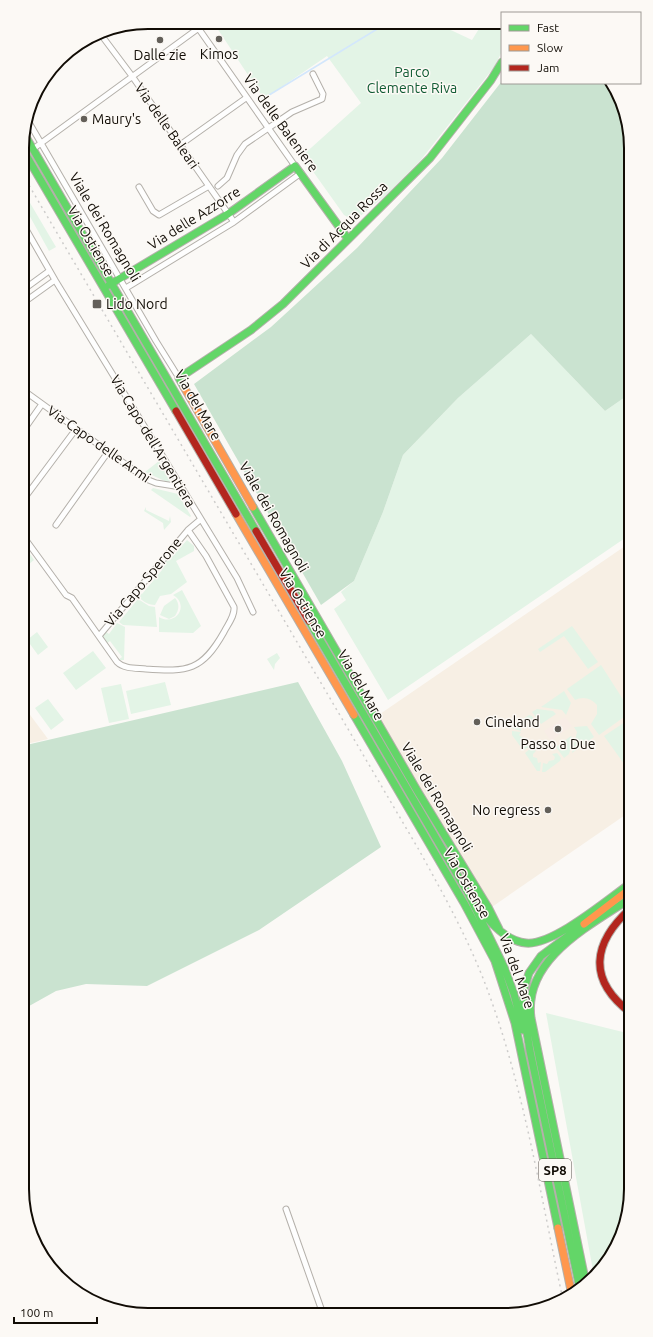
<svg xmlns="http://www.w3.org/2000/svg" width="653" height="1337" font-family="Ubuntu,sans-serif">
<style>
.built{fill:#f7efe4}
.education{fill:#f8ede6}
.green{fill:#e3f4e6}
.forest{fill:#cae3d0}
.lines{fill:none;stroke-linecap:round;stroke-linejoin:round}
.stream{stroke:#d3e7fc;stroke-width:1.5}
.street-casing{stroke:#b4b0aa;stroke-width:7}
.fast-casing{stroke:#b4b0aa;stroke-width:9}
.slow-casing{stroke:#b4b0aa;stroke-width:9}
.jam-casing{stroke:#b4b0aa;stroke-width:9}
.street{stroke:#fefefe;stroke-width:5}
.fast{stroke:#63d668;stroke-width:7}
.slow{stroke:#ff974d;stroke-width:7}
.jam{stroke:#b3261e;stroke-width:7}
.rail{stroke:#cdcccb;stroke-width:1.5;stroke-dasharray:2 4;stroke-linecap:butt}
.poi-dot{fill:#635f59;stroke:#fcf9f5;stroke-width:1.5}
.labels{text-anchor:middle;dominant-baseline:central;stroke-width:3;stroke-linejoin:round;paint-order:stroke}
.shield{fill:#fcf9f5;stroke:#58534d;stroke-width:1}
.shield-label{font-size:13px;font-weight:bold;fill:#110c05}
.poi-label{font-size:14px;fill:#110c05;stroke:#fcf9f5}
.park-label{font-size:14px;fill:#115c34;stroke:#fcf9f5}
.street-label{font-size:14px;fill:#110c05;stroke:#fcf9f5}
.rim{fill:none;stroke:#110c05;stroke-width:2}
</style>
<rect width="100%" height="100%" fill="#fbf9f6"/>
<path class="built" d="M631,542V811L473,920L361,727Z
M22,704L48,739L22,745Z"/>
<path class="education" d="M565,717L572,726L551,741L544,731Z"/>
<path class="green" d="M224,22L438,24L472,40L482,24H502V51L495,66L420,161L386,195L358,218L351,219L344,215L302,156L361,103L327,56L264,99L217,28Z
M23,191L56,247L49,251L23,204Z
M531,334L605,411L631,393V534L388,700L334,609L346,600L341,592L354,581L383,512L403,455L458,398Z
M159,461L170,481L167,482L145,472Z
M153,488L178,494L191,516L190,517L151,490Z
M146,507V510L169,521L170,516L171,522L164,530L163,523L144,511Z
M187,540L194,546V551L176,561L187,582L171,594L160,596L155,605C148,605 141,600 136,595L138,592L142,594L162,570L158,567L169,555L172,557Z
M23,544L34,560L23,569Z
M182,590L201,626L193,633L159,632V617C176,627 190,605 173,595Z
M175,598C180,604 179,610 175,616L169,619L160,615L164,606Z
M138,599L149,606L155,607L157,627L123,625L119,622Z
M117,623L125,627L124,660H118L122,657L110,641L106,644L102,635L105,631L109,634Z
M572,626L598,662L588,669L564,636L540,652L538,649Z
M37,632L48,647L38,655L27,640Z
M93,651L106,668L76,690L63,673Z
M277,653L280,658L275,664L274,670L267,659Z
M601,665L631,712L599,735L591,724L597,714V705C591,698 583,696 575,700L567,689Z
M165,682L171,705L131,714L126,691Z
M121,684L129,719L109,723L101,688Z
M564,691L571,703L566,715L562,710L541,707Z
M48,699L64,720L51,730L35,708Z
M537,709L553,711L556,714L541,724L532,712Z
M529,715L532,716L535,721L532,724L527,722L525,725L521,726V731L512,728V726Z
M631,718V766L627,768L604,736Z
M587,726L594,737L572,753L577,732L574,727Z
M512,731L521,732L519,735L523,738V742L526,744L529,741L531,746L523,750L512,735Z
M571,736L573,739L569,754L564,758L556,747Z
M531,748L536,751L533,754V757L537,758L538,763L541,762L540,771H537L525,753Z
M557,753L561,758L560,761L545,772H542L543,763L547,764L549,761L554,760L555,757L552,754Z
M546,1013L631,1034V1197L621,1237L605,1266L594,1276Z"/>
<path class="forest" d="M502,81V83H608L624,108L631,148V393L605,411L531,334L458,398L403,455L383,512L354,581L321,605L194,384L271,327L357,248L442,158Z
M298,682L342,761L381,847L259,930L147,986L86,984L56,991L22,1010V746Z"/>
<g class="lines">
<path class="stream" d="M261,100L387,23"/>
<g class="street-casing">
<path id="street" d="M194,22L295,166
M99,32L132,76L234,222
M27,119L156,341L179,378
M180,145L246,98
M33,149L207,22
M218,186L227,178L237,155L245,144L292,112L322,99L323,94L313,74
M139,187L153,211L159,215L209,186
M23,224L55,280L237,578L253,612
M126,288L234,222L301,173
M23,290L49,271
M23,303L55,280
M23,390L146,479L156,483L181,487
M23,431L42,404
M26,496L76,429
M56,525L108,452
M188,530L201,519
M23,536L66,595L72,598L117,662C124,669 136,668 146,669C188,672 202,671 224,632C228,624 235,616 234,607L206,556L188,530L99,636
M286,1209L323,1314"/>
</g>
<g class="fast-casing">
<path id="fast" d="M23,132L256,531
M23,150L176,411
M109,285L228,214L295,166L348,239
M184,387L179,378L251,330L283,304L430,158L491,80L502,62
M253,507L418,792L488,907L499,929
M309,621L468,893L504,967L514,994L523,1030
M354,715L464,903L495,961L515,1023L558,1228
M479,907C490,923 506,941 526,943C553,946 608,899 631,883
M586,1284L531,1018C523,959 589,926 631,898
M580,1289L530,1051L523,1008V992L529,973L541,956L584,924"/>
</g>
<g class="slow-casing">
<path id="slow" d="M184,387L253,507
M236,514L354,715
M584,924L631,888
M558,1228L572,1295"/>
</g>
<g class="jam-casing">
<path id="jam" d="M176,411L236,514
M256,531L309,621
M631,908C592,943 587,980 631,1013"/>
</g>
<use href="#street" class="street"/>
<use href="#fast" class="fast"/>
<use href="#slow" class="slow"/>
<use href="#jam" class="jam"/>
<path class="rail" d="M23,175L419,850C445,897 471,944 489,994C525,1093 541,1198 563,1300"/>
</g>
<g class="poi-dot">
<circle cx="219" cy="39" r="4"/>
<circle cx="160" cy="40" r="4"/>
<circle cx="84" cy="119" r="4"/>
<rect x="92" y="299" width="10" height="10" rx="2"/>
<circle cx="477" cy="722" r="4"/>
<circle cx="558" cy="729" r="4"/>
<circle cx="548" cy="810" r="4"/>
</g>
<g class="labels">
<rect class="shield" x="539" y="1159" width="32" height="22" rx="3"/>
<g class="shield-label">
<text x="555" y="1170">SP8</text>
</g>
<g class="poi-label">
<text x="219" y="54">Kimos</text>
<text x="160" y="55">Dalle zie</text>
<text x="92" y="119" text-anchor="start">Maury's</text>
<text x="106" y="304" text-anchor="start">Lido Nord</text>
<text x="485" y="722" text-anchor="start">Cineland</text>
<text x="558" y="744">Passo a Due</text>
<text x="540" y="810" text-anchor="end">No regress</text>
</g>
<g class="park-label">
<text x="412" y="72">Parco<tspan x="412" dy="16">Clemente Riva</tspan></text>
</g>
<g class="street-label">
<text transform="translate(281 123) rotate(54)">Via delle Baleniere</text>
<text transform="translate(167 126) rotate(55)">Via delle Baleari</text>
<text transform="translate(194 218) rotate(-32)">Via delle Azzorre</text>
<text transform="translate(344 225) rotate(-45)">Via di Acqua Rossa</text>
<text transform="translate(105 227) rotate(59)">Viale dei Romagnoli</text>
<text transform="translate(91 241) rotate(60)">Via Ostiense</text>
<text transform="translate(198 405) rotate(60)">Via del Mare</text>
<text transform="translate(153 441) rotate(59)">Via Capo dell'Argentiera</text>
<text transform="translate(99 444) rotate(35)">Via Capo delle Armi</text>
<text transform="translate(274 517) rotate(60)">Viale dei Romagnoli</text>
<text transform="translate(143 582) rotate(-50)">Via Capo Sperone</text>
<text transform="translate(303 603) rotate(59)">Via Ostiense</text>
<text transform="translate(361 685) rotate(60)">Via del Mare</text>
<text transform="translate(437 797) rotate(59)">Viale dei Romagnoli</text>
<text transform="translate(467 883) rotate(60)">Via Ostiense</text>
<text transform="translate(517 971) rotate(70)">Via del Mare</text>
</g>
</g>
<path d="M0 0H653V1337H0ZM148 29H505A119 119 0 0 1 624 148V1189A119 119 0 0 1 505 1308H148A119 119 0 0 1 29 1189V148A119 119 0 0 1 148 29Z" fill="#fcf9f5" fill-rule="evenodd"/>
<path class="rim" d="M148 29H505A119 119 0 0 1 624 148V1189A119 119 0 0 1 505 1308H148A119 119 0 0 1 29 1189V148A119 119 0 0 1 148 29Z"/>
<rect x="501" y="12" width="140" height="72" fill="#fcf9f5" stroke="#9e9a95"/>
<rect x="509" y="25" width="20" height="6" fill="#63d668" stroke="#9e9a95"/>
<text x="537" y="32" font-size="12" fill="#110c05">Fast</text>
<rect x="509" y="45" width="20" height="6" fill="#ff974d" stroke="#9e9a95"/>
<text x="537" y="52" font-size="12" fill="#110c05">Slow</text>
<rect x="509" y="65" width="20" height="6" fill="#b3261e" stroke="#9e9a95"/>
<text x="537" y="72" font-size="12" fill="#110c05">Jam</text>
<path d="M14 1317v6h83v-6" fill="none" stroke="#110c05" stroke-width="2"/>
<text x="20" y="1317" font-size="12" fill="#110c05" stroke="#fcf9f5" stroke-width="3" paint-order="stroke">100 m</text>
</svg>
